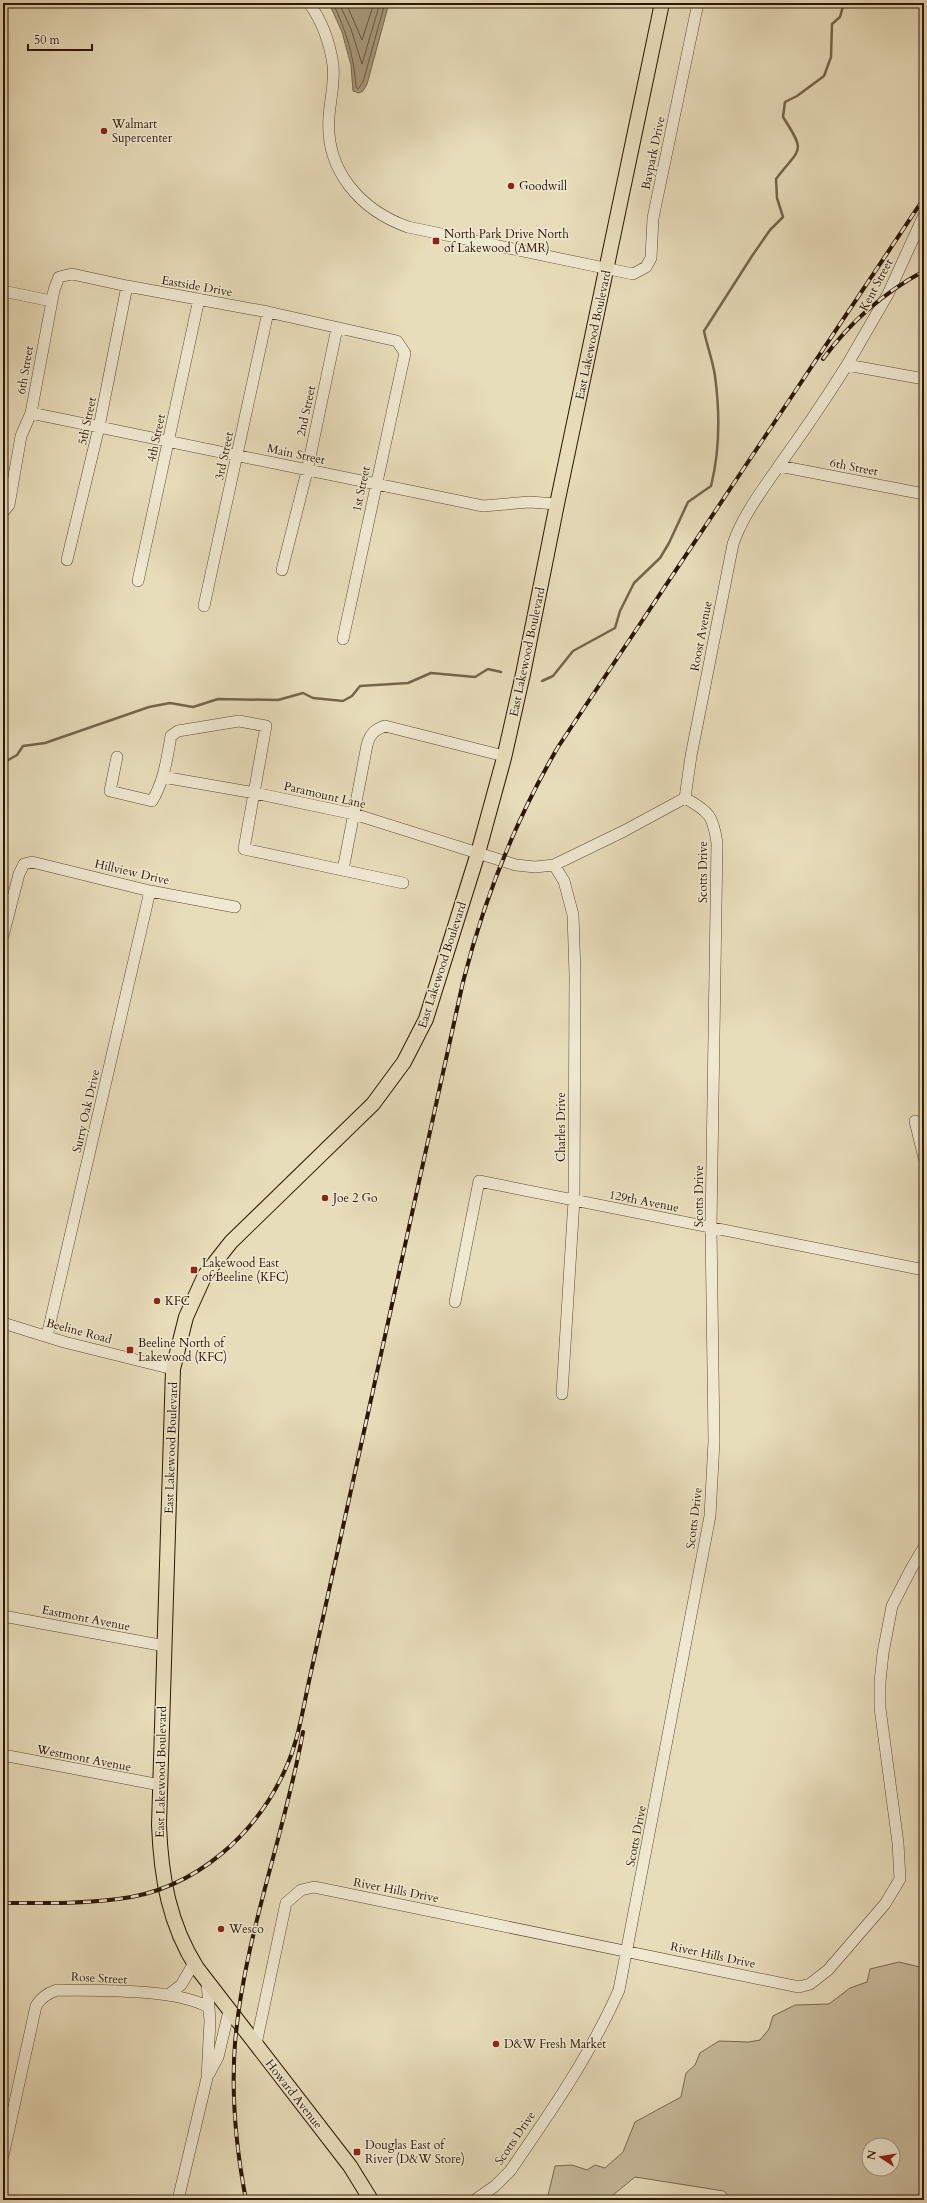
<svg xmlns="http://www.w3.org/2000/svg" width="927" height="2203" font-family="Cardo,serif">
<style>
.green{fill:#c8bb9b;stroke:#79684e;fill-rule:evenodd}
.water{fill:#a7997b;stroke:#75654b}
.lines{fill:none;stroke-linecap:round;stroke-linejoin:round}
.shore{stroke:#68583e;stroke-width:1}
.stream{stroke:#75654b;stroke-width:2.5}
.minor-casing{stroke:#5a4830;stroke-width:12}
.major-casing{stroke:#2a1602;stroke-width:16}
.minor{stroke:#f0e9d2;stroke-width:11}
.major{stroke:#e8ddba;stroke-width:14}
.rail-casing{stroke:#2a1602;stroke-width:4}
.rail{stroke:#f0e9d2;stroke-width:2.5;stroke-dasharray:8;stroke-linecap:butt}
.poi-dot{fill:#8f2418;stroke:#f0e9d2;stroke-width:1.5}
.labels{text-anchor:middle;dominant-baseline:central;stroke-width:3;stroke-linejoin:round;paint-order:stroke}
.poi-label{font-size:12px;fill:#2a1602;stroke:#f0e9d2;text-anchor:start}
.street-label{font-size:12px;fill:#2a1602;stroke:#f0e9d2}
</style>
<rect width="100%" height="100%" fill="#e8ddba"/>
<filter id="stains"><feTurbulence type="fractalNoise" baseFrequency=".005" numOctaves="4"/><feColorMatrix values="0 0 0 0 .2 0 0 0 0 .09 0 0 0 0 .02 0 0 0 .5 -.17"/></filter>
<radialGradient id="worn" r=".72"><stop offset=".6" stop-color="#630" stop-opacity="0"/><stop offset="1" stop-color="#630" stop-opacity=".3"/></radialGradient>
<path class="green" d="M899,1962L924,1968V2190L913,2200H732L724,2191L635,2177L608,2199L547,2200L555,2166L572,2165L587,2170L595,2165L605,2168L623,2152L635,2122L681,2097L686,2073L695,2065L700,2053L719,2041L749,2042L760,2040L769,2029L773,2016L795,2005L829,2004L850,1988L867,1982L870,1969ZM869,2145H893V2169H869Z"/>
<path class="water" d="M329,3H389L367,84L363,91L359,93L353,91L351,65L342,32Z"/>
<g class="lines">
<path class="shore" d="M333,3C346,31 354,56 356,87L358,89L363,82L385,3
M339,3L351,29L362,64L380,3
M346,3L362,40L374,3"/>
<path class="stream" d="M542,681L553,676L573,651L615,628L620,611L634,583L660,558L669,543L688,502L711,486C720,450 720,413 715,376C713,361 707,346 704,331L752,256L770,230L783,217L777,198L776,179C800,147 807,154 783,117L785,102L797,96L824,76L831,57L832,24L840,17L844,3
M3,763L17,755L23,746L45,743L149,707L170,703L193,707L218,699L278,700L303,693L313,698L343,701L352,696L360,686L408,683L431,673L475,677L488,669L501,672"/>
<g class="minor-casing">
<path id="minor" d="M309,3C322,21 330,44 333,65C335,83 330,100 329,117C325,170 360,210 408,227L633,274L646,267L651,258L653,218L698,3
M3,291L51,301
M847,365L888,294L924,215
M31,413L483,506L529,502L557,504
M779,466L924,494
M3,512L9,505L21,436L31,413L54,290L59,277L72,274L127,286L268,312L397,341L405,353L343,639
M67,560L99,427L127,286
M282,570L307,471L337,328
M138,581L199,299
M204,606L268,312
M117,757L110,791L152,801C164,782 167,758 171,736L178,731L239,721L266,726L244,849L403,883
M163,777L255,793L354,814L516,865L535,867L554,865L624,831L685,798L691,756L733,544C743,515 761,492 778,467C802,434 825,400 847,365L924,379
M554,865L564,881L573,915L575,974L574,1200L562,1394
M343,870L367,745C370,734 374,730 385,726L504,756
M3,936L19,874L24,864L32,862L150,891L235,907
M915,1121L924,1158
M455,1302L479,1181L924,1270
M3,1323L64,1342L173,1369
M47,1336L150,891
M3,1616L165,1646
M3,1755L160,1785
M168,1995L181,1985L194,1963
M256,2044L286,1903L301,1890L314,1887L799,1987L810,1984L828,1970L885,1904L900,1879L898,1843L880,1708V1682L883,1653L892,1606L911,1569L924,1547
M209,2074L218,2057L229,2011
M3,2156L36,2006C41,1997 48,1993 57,1990C97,1991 175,1988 208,2007
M178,2200L207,2078L210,2021L207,1982
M475,2200L495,2186L510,2171C550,2113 591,2054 619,1990L710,1516L714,1441L711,1227L717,843C713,816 710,812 685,798"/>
</g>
<g class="major-casing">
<path id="major" d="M371,2200L350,2166L197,1968C169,1924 161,1877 159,1825L173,1369L186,1317L205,1275L231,1242L373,1104L404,1062L426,1019L478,853L504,758L523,674L557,504L662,3"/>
</g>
<use href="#minor" class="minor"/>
<use href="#major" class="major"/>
<g class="rail-casing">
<path id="rail" d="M823,359C850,322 883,293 924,271
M3,1903C41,1903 80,1904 118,1899C196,1890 259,1833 288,1763C300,1734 304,1702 311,1672L463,982C484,899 515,821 558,747L924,198
M246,2200C236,2148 231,2096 235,2043C244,1937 284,1837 303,1732"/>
</g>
<use href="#rail" class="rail"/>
</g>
<g class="poi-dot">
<circle cx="104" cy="131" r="4"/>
<circle cx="511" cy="186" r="4"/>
<rect x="432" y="237" width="8" height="8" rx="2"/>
<circle cx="325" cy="1198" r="4"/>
<rect x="190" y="1266" width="8" height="8" rx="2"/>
<circle cx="157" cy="1301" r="4"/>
<rect x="126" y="1346" width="8" height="8" rx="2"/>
<circle cx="221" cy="1929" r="4"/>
<circle cx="496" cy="2044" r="4"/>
<rect x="353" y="2148" width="8" height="8" rx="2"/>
</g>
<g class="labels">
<g class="poi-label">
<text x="112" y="124">Walmart<tspan x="112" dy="14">Supercenter</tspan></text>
<text x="519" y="186">Goodwill</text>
<text x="444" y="234">North Park Drive North<tspan x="444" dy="14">of Lakewood (AMR)</tspan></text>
<text x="333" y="1198">Joe 2 Go</text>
<text x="202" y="1263">Lakewood East<tspan x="202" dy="14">of Beeline (KFC)</tspan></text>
<text x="165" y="1301">KFC</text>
<text x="138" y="1343">Beeline North of<tspan x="138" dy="14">Lakewood (KFC)</tspan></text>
<text x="229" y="1929">Wesco</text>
<text x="504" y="2044">D&amp;W Fresh Market</text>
<text x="365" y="2145">Douglas East of<tspan x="365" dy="14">River (D&amp;W Store)</tspan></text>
</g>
<g class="street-label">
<text transform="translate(653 153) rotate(-78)">Baypark Drive</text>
<text transform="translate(876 285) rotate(-62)">Kent Street</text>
<text transform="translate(197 286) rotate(10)">Eastside Drive</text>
<text transform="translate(593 335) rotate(-78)">East Lakewood Boulevard</text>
<text transform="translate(25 370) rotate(-80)">6th Street</text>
<text transform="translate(306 411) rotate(-78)">2nd Street</text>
<text transform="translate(87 421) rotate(-78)">5th Street</text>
<text transform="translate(156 438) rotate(-78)">4th Street</text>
<text transform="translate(296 454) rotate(12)">Main Street</text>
<text transform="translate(224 456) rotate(-78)">3rd Street</text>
<text transform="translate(854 467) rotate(11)">6th Street</text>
<text transform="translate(361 489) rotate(-78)">1st Street</text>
<text transform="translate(701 636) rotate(-79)">Roost Avenue</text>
<text transform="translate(527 652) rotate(-78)">East Lakewood Boulevard</text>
<text transform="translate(325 795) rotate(13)">Paramount Lane</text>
<text transform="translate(132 872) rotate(13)">Hillview Drive</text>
<text transform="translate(703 872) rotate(-90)">Scotts Drive</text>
<text transform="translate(442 965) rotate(-72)">East Lakewood Boulevard</text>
<text transform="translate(86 1111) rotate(-77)">Surry Oak Drive</text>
<text transform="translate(561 1127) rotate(-90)">Charles Drive</text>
<text transform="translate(699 1196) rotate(-90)">Scotts Drive</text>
<text transform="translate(644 1201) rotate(11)">129th Avenue</text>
<text transform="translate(79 1331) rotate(15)">Beeline Road</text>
<text transform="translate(171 1448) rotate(-88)">East Lakewood Boulevard</text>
<text transform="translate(694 1518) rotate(-83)">Scotts Drive</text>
<text transform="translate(86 1618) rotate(11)">Eastmont Avenue</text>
<text transform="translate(84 1758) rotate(11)">Westmont Avenue</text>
<text transform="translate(161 1772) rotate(-89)">East Lakewood Boulevard</text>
<text transform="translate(636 1836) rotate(-79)">Scotts Drive</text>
<text transform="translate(396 1890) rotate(11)">River Hills Drive</text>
<text transform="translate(713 1955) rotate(12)">River Hills Drive</text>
<text transform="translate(99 1978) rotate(3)">Rose Street</text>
<text transform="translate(294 2094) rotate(52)">Howard Avenue</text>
<text transform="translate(515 2138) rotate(-56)">Scotts Drive</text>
</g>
</g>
<rect width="927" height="2203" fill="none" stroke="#e8ddba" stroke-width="16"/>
<rect x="4" y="4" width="919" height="2195" fill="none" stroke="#2a1602" stroke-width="2"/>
<rect x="8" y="8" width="911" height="2187" fill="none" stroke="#2a1602"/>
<g transform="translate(881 2157) rotate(282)"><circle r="19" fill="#f0e9d2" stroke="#a1957f"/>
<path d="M0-3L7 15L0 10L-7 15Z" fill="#8f2418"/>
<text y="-6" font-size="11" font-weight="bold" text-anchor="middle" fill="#2a1602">N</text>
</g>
<path d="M28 44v6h64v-6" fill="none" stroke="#2a1602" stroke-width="2"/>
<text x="34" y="44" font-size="12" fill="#2a1602" stroke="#f0e9d2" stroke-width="3" paint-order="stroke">50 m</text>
<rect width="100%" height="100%" filter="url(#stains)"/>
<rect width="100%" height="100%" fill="url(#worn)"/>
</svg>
